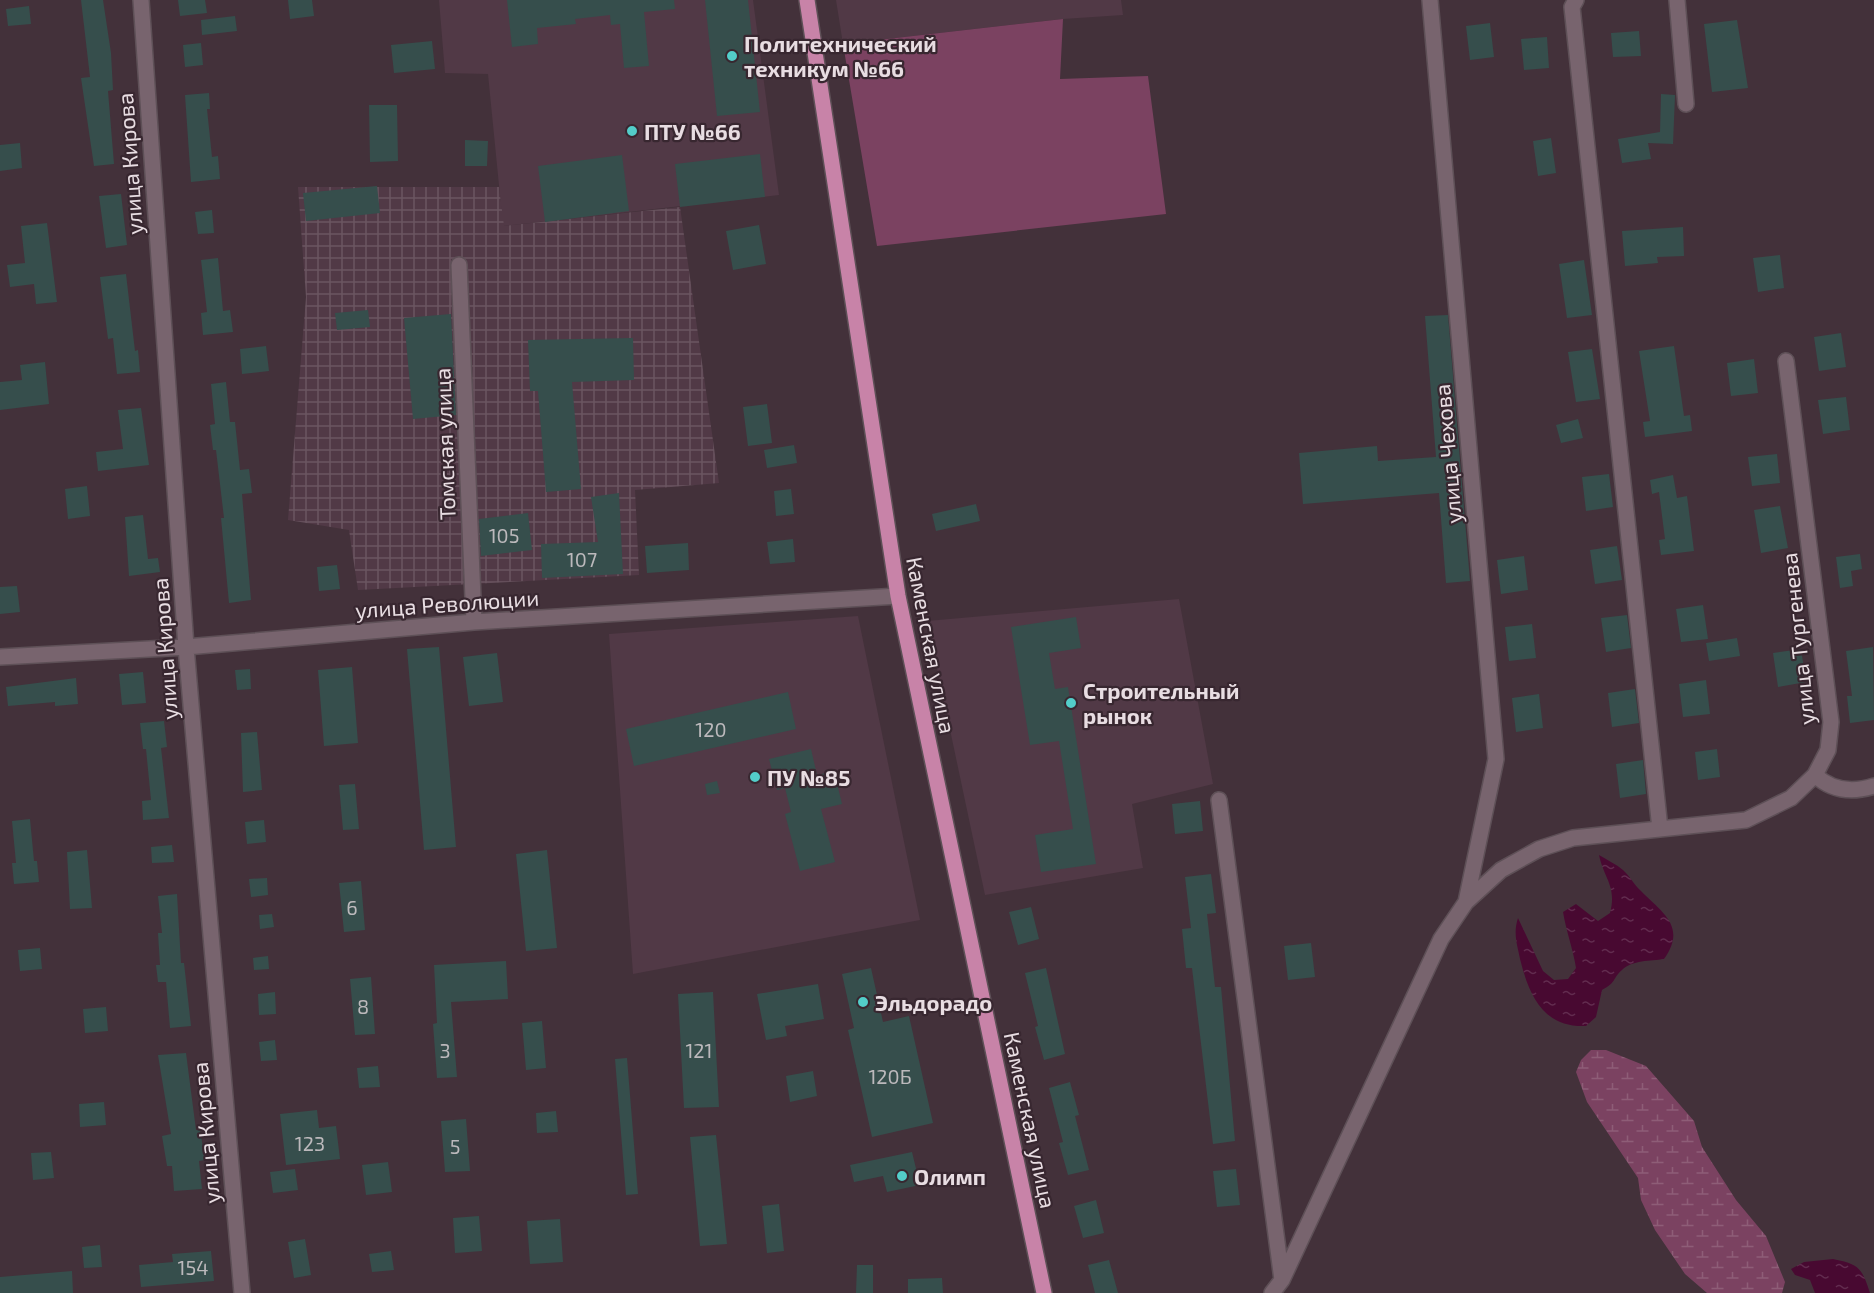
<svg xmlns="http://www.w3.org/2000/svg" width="1874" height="1293" font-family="'Exo 2',sans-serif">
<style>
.built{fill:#513946}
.industrial{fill:url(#industrial-grid)}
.wetland{fill:url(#wetland-marsh)}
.pitch{fill:#7b4261}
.water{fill:url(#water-ripples)}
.building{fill:#364e4c}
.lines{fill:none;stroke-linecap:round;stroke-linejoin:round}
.minor-casing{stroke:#5e5057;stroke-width:18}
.primary-casing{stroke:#5e5057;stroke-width:18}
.minor{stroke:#78646e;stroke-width:15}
.primary{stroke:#c883a8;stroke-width:15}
.poi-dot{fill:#53cdc9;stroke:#382730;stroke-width:2}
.labels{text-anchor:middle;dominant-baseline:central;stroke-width:4.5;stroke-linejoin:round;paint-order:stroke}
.number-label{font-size:20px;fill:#bcb9bc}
.poi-label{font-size:22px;font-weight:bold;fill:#e8dde2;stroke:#382730;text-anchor:start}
.street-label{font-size:22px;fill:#e8dde2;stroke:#382730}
</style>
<defs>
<pattern id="industrial-grid" width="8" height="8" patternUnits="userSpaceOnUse" patternTransform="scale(1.5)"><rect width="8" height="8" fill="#513946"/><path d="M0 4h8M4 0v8" fill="none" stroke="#6a5560"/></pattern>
<pattern id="wetland-marsh" width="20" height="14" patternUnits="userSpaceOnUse" patternTransform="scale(1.5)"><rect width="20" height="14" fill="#7b4261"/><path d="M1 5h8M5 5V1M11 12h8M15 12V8" fill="none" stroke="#8e5d77"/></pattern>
<pattern id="water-ripples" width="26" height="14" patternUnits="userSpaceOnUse" patternTransform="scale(1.5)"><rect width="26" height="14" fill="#480931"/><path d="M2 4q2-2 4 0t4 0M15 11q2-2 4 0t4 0" fill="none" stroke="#622c4f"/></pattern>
</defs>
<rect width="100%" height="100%" fill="#43313a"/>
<path class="built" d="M439,0H753L779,195L503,226L488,74L445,73Z
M836,0H1121L1123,15L1063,19L843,44Z
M1179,599L1213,784L1132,804L1143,868L985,895L927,621Z
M858,616L920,920L633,974L609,634Z"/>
<path class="industrial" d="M298,187H499L504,226L680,207L719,483L635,490L639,575L358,590L349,530L288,520L306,297Z"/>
<path class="wetland" d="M1591,1050H1606L1646,1066L1694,1121L1702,1147L1736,1200L1766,1236L1785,1282L1782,1293H1707L1685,1274L1655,1230L1641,1200L1638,1178L1587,1102L1576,1072L1581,1060Z"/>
<path class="pitch" d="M1063,19L1060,79L1148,76L1166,214L877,246L843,44Z"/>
<path class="water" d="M1599,855C1607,860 1616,864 1623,870C1630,876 1634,885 1641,891C1663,913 1687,927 1664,959C1651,961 1632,960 1622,970C1612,979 1617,982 1602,990L1596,1017L1586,1026C1543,1028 1529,995 1520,959C1517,944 1513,933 1518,918L1543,971L1554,980L1568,979L1576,968C1573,949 1566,931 1563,912L1576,904L1598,921L1610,913C1617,886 1604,879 1599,855Z
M1833,1259C1859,1264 1862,1268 1870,1293H1815L1810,1280L1795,1275L1791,1269L1804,1262Z"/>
<path class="building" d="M81,0H103L111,53L113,90L108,91L114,164L94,166L81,78L90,77Z
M178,0H205L207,13L180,16Z
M288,0H312L314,16L290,19Z
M507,0H674L675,9L644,12L649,66L624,68L620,24L611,25L610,15L575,19L576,24L537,28L538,44L512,47Z
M705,0H748L760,112L717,116Z
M29,6L31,24L8,26L6,9Z
M235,16L237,31L202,35L201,20Z
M1737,20L1748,88L1712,92L1704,24Z
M1490,23L1494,57L1470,60L1466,26Z
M1639,31L1641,56L1613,57L1611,33Z
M1547,37L1549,68L1524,70L1521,39Z
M432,41L435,69L394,73L391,45Z
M201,43L203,65L185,67L183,45Z
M209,93L210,109H207L212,157L218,156L220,179L191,182L185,95Z
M1661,94L1675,95L1673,144L1648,143L1651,159L1622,163L1618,139L1660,132Z
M369,105H397L398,161L370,162Z
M1551,138L1556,173L1538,176L1533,141Z
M465,140L488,141L487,166H465Z
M20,143L22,168L0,171V145Z
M760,154L765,197L680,207L675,164Z
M622,155L629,211L545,222L538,166Z
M377,186L380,213L306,221L303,193Z
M121,194L127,245L106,248L99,196Z
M212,210L214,233L198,234L195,212Z
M47,223L57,302L36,304L34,284L10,287L7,265L25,263L21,226Z
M759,225L766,264L733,270L726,231Z
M1683,227L1684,256L1657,257L1658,263L1625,266L1622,231Z
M1780,255L1784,288L1758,292L1753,258Z
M218,258L223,311L230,310L233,332L203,335L201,313L207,312L201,260Z
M1584,260L1592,315L1567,318L1559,264Z
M126,274L135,351L138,350L140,372L117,374L113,338L108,339L100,277Z
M368,310L370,327L337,330L335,313Z
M451,314L456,415L413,419L404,318Z
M1448,315L1470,581L1446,583L1439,493L1303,504L1299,453L1377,446L1378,461L1436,457L1425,316Z
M1841,333L1846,367L1819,371L1814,337Z
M633,338L634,380L572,382L581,489L546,492L538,391H530L528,340Z
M266,346L269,371L242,374L240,349Z
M1674,346L1684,416L1690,415L1692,431L1645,437L1643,422L1650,421L1639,351Z
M1592,349L1600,399L1576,402L1568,352Z
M1754,359L1758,393L1731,396L1727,363Z
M45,362L49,404L0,410V382L22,380L20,365Z
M226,382L230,422H235L240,470L249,469L252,493L242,494L251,600L229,603L221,518H224L216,450H213L210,425L215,424L211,384Z
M1846,397L1850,430L1823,434L1818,400Z
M767,404L772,443L748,446L743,407Z
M141,408L149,465L98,471L96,452L123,449L118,410Z
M1578,419L1583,438L1561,443L1556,425Z
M794,445L797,463L767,468L764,450Z
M1777,454L1780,483L1752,486L1748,457Z
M1609,474L1613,507L1586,511L1582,477Z
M1673,475L1677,498L1687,496L1694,551L1661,555L1659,540L1665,539L1659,492L1652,494L1650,480Z
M87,486L90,516L68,519L65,489Z
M791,489L794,514L776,516L774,491Z
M619,493L623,574L542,578L541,544L598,542L591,497Z
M976,504L980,521L936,531L932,514Z
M1780,506L1788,548L1761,553L1754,510Z
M528,513L532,550L481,556L479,519Z
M143,515L148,559L158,558L160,572L129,576L125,517Z
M793,539L795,562L770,564L767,542Z
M688,543L689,570L647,573L645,546Z
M1617,546L1622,580L1595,584L1590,550Z
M1860,554L1862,569L1851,571L1853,586L1840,588L1836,557Z
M1524,556L1528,590L1501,594L1497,560Z
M337,565L340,589L319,591L317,567Z
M17,586L20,612L0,614V587Z
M1703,605L1708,639L1681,642L1676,609Z
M1627,615L1631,648L1606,652L1601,618Z
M1076,617L1081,648L1049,653L1055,689L1068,687L1096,864L1041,872L1035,835L1073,829L1059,741L1030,745L1011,627Z
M1532,624L1536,658L1509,661L1505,627Z
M1737,638L1740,656L1709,661L1706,643Z
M439,647L456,847L424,850L407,649Z
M1873,647L1874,720L1850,723L1847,696H1852L1846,651Z
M1801,649L1806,682L1778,687L1773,653Z
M497,653L503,702L469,706L463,657Z
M352,667L358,743L324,746L318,670Z
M250,669L251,689L237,690L235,670Z
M143,672L146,703L122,705L119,674Z
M76,678L78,704L55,706V702L8,706L6,687Z
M1706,680L1710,714L1683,717L1679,684Z
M1635,689L1639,723L1612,727L1608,693Z
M788,692L796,729L634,766L626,729Z
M1539,694L1543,728L1516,732L1512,698Z
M164,721L167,747L161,748L169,818L143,820L142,801L151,800L146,749H143L140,723Z
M257,732L262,790L243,792L241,733Z
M811,749L817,775L834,771L842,804L821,809L835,862L800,871L785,814L791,812L785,788L777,790L769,759Z
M1717,749L1720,777L1698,780L1695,752Z
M1643,760L1646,794L1620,798L1616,764Z
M717,781L720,793L707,795L705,784Z
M355,784L359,829L343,830L339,785Z
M1200,801L1203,831L1175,834L1172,804Z
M30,819L34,861H37L39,882L14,884L12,863H16L12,821Z
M264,820L266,842L247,844L245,822Z
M172,845L174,862L152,863L151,847Z
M87,850L92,908L70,909L67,852Z
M547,850L557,948L526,951L516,854Z
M1211,874L1216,913L1207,914L1215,987H1221L1235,1141L1213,1144L1192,968H1186L1182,929L1191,928L1185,877Z
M267,878L268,895L251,897L249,879Z
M361,881L365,930L344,932L339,883Z
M177,894L181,963H184L191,1026L170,1028L166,982H158L156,965H160L158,933H162L158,896Z
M1031,907L1039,939L1018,945L1009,912Z
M272,914L274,927L260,929L259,915Z
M1311,943L1315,977L1288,980L1284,946Z
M40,948L42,969L20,971L18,950Z
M268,956L269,969L254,970L253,958Z
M506,961L508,999L451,1002L457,1077L437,1078L433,1024L437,1023L434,965Z
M871,968L883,1022L909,1016L933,1123L872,1137L848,1030L854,1028L842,974Z
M1046,968L1065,1054L1044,1060L1035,1027L1038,1026L1025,973Z
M371,977L375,1034L355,1035L350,979Z
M818,984L824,1019L785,1026L787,1036L766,1040L757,994Z
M275,992L276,1014L259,1015L258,994Z
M713,992L719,1107L684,1108L678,994Z
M106,1007L108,1031L85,1033L83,1009Z
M542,1021L546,1068L526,1070L522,1023Z
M275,1040L277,1060L261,1061L259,1042Z
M186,1053L196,1130H200L205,1160L199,1161L202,1189L174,1191L172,1166H167L162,1136L171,1134L158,1055Z
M627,1058L638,1194L626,1195L615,1059Z
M378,1066L380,1087L359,1088L357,1068Z
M813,1071L817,1096L790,1102L786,1076Z
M1070,1082L1079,1115L1075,1116L1089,1170L1068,1175L1059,1143L1063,1142L1049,1088Z
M104,1102L106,1125L80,1127L79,1104Z
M317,1110L319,1128L336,1126L340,1159L286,1165L280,1114Z
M556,1111L558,1132L537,1133L536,1113Z
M466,1119L470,1171L445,1172L441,1121Z
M716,1135L727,1244L700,1246L690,1137Z
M51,1152L54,1178L33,1180L31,1153Z
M912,1152L920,1185L887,1192L883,1176L854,1182L850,1165Z
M388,1162L392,1192L366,1195L362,1165Z
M295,1169L298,1190L273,1193L270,1172Z
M1236,1169L1240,1205L1217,1207L1213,1171Z
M1096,1200L1104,1233L1083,1238L1074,1206Z
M779,1204L784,1251L767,1253L762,1206Z
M479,1216L482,1251L455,1253L453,1218Z
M560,1219L563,1262L530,1264L527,1221Z
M305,1239L311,1275L294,1278L288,1242Z
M100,1245L102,1267L84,1268L82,1247Z
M211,1251L214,1281L141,1287L139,1265L173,1262L172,1254Z
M391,1251L394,1270L372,1272L369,1254Z
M1109,1260L1118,1293H1095L1088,1265Z
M857,1265H873V1293H856Z
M72,1271L73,1293H0V1277Z
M942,1278L943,1293H908V1279Z"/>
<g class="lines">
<g class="minor-casing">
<path id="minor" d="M141,0L186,647L242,1293
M1430,0L1496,759L1466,902
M1576,0L1572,7L1660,829
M1677,0L1686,104
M459,265L474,622
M0,657L186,647L474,622L898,596
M1815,775C1832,791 1852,793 1874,786
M1219,800L1282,1280
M1272,1293L1282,1280L1441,939L1466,902L1501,870L1539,849L1573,838L1746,820L1791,798L1815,775L1828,750L1831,722L1786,361"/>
</g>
<g class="primary-casing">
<path id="primary" d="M807,0L898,596L1044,1293"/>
</g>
<use href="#minor" class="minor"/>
<use href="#primary" class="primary"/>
</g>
<g class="poi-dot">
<circle cx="732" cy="56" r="6"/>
<circle cx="632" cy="131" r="6"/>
<circle cx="1071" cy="703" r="6"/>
<circle cx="755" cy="777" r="6"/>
<circle cx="863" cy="1002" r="6"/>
<circle cx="902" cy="1176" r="6"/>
</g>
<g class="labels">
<g class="number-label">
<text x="504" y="535">105</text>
<text x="582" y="559">107</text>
<text x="711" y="729">120</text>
<text x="352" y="907">6</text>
<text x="363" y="1006">8</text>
<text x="445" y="1050">3</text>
<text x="699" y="1050">121</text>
<text x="890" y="1076">120Б</text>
<text x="310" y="1143">123</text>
<text x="455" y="1146">5</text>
<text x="193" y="1267">154</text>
</g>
<g class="poi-label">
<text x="744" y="43">Политехнический<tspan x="744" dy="25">техникум №66</tspan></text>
<text x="644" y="131">ПТУ №66</text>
<text x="1083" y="690">Строительный<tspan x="1083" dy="25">рынок</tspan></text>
<text x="767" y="777">ПУ №85</text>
<text x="875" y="1002">Эльдорадо</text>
<text x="914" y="1176">Олимп</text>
</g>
<g class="street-label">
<text transform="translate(129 164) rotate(-94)">улица Кирова</text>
<text transform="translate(444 444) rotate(-92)">Томская улица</text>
<text transform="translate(1447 454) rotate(-95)">улица Чехова</text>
<text transform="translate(447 603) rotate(-4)">улица Революции</text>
<text transform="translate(1797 639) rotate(-96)">улица Тургенева</text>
<text transform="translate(932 645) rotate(79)">Каменская улица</text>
<text transform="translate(164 649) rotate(-94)">улица Кирова</text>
<text transform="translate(1031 1120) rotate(78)">Каменская улица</text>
<text transform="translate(205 1133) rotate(-95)">улица Кирова</text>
</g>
</g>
</svg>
